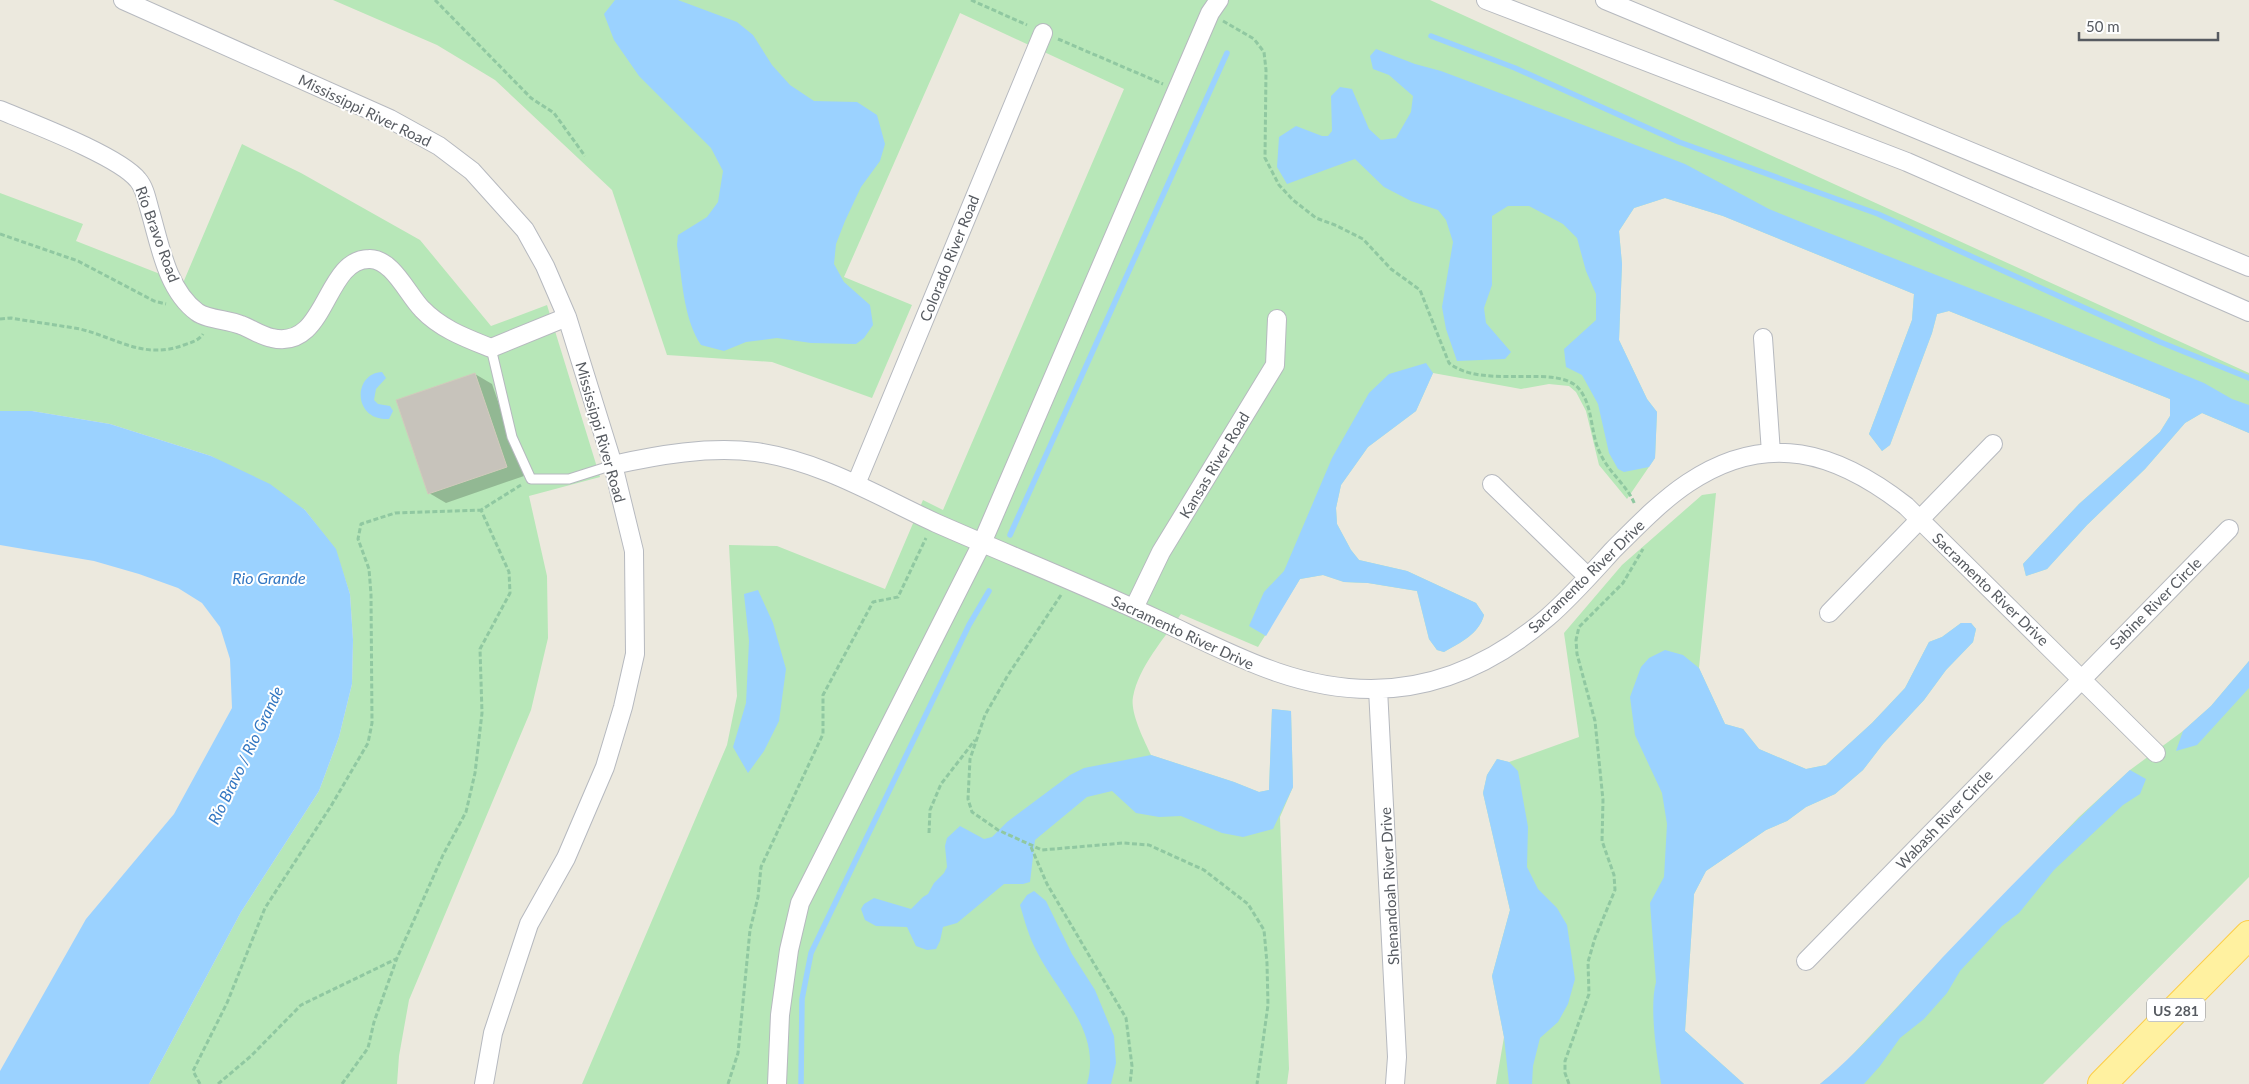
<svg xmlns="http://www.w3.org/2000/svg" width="2249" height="1084" font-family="Lato,sans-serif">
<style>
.green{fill:#b7e7b8}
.water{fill:#9bd2ff}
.shadow{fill:#0003}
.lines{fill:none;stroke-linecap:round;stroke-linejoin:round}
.stream{stroke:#9bd2ff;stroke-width:5.5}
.building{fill:#c7c3bb;stroke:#d1cbbc}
.lane-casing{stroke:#b6b9bf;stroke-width:11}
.street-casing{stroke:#b6b9bf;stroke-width:20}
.primary-casing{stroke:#fdcd46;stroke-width:30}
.path{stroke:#90c8a1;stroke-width:3;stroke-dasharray:5 2.5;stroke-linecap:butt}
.lane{stroke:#fff;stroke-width:9}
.street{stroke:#fff;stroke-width:18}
.primary{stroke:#fff1a0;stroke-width:28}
.labels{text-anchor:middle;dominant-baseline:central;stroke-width:4;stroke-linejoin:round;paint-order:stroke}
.shield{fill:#fff;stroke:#898c90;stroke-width:1}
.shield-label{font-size:14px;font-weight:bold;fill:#575b61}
.street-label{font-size:15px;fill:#575b61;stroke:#fff}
.water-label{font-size:16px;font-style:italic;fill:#3377c2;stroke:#fff}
</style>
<rect width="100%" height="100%" fill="#ece9de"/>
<path class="green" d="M333,0H1430L2249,373V433L2202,413L2185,423L2145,469L2087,525L2047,569L2026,576L2023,564L2079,504L2160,432L2170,416V399L1949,311L1937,314L1932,333L1890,445L1882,451L1869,434L1912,320L1914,294L1723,216L1665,198L1634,208L1619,231L1622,264L1619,340L1647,399L1657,412L1655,458L1627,499L1599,465L1586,411L1576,392L1569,386L1549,384L1521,389L1433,373L1416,411L1368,447L1341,485L1336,508L1337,524L1351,550L1359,560L1407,571L1476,603L1484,615C1479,634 1460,643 1444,652L1437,650L1429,639L1417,591L1368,583L1344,582L1323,575L1300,579L1258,647L1181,614C1164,639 1139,666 1133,697C1130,713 1144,740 1151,755L1234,782L1259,792L1269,790L1272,709L1291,711L1293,787L1280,817L1289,1069L1287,1084H582L727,745L737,696L729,545L777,546L885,589L923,500L943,510L1124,89L960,13L844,277L912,305L872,398L772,362L667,355L612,190L495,80L437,45Z
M242,144L301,173L420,240L491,326L547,305L600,477L529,496L547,576L548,638L531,710L409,1000L399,1056L397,1084H149L241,912L319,791L339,737L352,684L353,640L350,594L335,549L305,510L211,456L110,424L32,411H0V193L83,224L76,241L183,283Z
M1716,493L1699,668L1725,724L1743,729L1759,749L1806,769L1826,765L1872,723L1905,688L1929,642L1942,637L1961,623H1971L1976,629L1973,642L1946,670L1924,700L1883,744L1863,770L1835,794L1806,807L1787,821L1766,830L1706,871L1694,894L1685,1031L1744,1084H1496L1504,1037L1492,976L1510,910L1483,793L1487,775L1497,759L1509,762L1579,737L1564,633L1622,565L1702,495Z
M2249,661V877L2043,1084H1820L1842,1066L1942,959L2079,817L2130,770L2183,731L2211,706Z"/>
<path class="water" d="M615,0H678L737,22L753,35L772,65L790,85L814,101L857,102L877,115L885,144L880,161L861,187L845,221L836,244L834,264L844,282L870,305L873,325L864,338L856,344L811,343L777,338L746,342L724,351L701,345C683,318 682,277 677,245L678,235L707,217L718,202L723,171L711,148L639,76L614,40L604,14Z
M1376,49L1415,64L1441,71L1521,101L1685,164L1769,209L1811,226L2036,314L2204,383L2232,399L2249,405V433L2202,413L2185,423L2145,469L2087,525L2047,569L2026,576L2023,564L2079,504L2160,432L2170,416V399L1949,311L1937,314L1932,333L1890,445L1882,451L1869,434L1912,320L1914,294L1723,216L1665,198L1634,208L1619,231L1622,264L1619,340L1647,399L1657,412L1655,458L1649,467L1624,472L1618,469L1609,453L1598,404L1582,375L1566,367L1564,349L1596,320V294L1586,271L1577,238L1563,224L1529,206H1508L1492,216V285L1484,308L1486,323L1511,352L1505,359L1457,361L1446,329L1442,307L1453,242L1446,220L1438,210L1411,201L1384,187L1355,159L1287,184L1277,167L1279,137L1296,126L1322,136H1328L1332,131L1331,96L1340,87L1352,89L1369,129L1381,140L1396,138L1411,112L1413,96L1389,75L1373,69L1370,56Z
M1426,363L1433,373L1416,411L1368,447L1341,485L1336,508L1337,524L1351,550L1359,560L1407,571L1476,603L1484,615C1479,634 1460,643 1444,652L1437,650L1429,639L1417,591L1368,583L1344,582L1323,575L1300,579L1266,636L1249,626L1264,592L1284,571L1332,458L1369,393L1389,374Z
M382,372L386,378L376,389L374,400L378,404L390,406L393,411L389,419C352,421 353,373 382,372Z
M0,411H32L110,424L211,456L270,484L305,510L336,549L350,594L353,640L352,684L339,737L319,791L241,912L149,1084H0V1071L86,919L174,814L232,708L230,659L220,627L202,603L178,588L139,574L94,561L0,545Z
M758,590L773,623L786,669L779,721L764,751L748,773L733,747L746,703L749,641L744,594Z
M1961,623H1971L1976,629L1973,642L1946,670L1924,700L1883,744L1863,770L1835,794L1806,807L1787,821L1766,830L1706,871L1694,894L1685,1031L1744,1084H1661C1657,1055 1649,1009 1656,982L1650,903L1664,877L1667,824L1662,793L1635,735L1630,697L1641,667L1649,658L1665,650L1683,655L1699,668L1725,724L1743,729L1759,749L1806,769L1826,765L1872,723L1905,688L1929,642L1942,637Z
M2249,661V688L2197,745L2176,751L2183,731L2211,706Z
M1272,709L1291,711L1293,787L1273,829L1243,837L1222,833L1181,816L1159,817L1136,813L1112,791L1087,797L1035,840L1030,882L1023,884H1004L957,923L943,927L940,941L936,949L927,950L916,946L907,927L876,926L865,920L861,909L864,904L874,898L911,909L923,897L928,894L934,883L944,873L947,867L945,846L947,838L960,826L984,839L992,837L1007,822L1070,775L1084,768L1151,755L1234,782L1259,792L1269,790Z
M1497,759L1509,762L1518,771L1528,827L1527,867L1538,889L1557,908L1567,925L1575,979L1568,1004L1558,1022L1540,1038L1533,1066L1532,1084H1509L1504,1037L1492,976L1510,910L1483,793L1487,775Z
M2130,770L2146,779L2140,794L2123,805L2054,870L2019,913L2002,926L1960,971L1947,993L1924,1019L1900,1038L1880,1066L1864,1084H1820C1865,1047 1902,1001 1942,958C2003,894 2065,830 2130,770Z
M1034,891L1046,901L1072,954L1095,990L1114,1036L1116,1063L1111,1084H1087C1102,1032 1059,995 1037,952C1029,937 1025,922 1020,905L1027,895Z"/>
<path class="shadow" d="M475,374L492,384L524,476L446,503L429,493Z"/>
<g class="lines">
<path class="stream" d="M1431,36L1515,68L1679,142L1878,214L2160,342L2249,378
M1010,535L1227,53
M801,1084L802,999L811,953L969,625L989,591"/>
</g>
<path class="building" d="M475,373L507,467L428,494L396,400Z"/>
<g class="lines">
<g class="lane-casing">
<path id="lane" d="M491,348L512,437L531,479H569L613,465"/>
</g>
<g class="street-casing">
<path id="street" d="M123,0L390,119L439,146L472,171L525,230L545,266L567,317L613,465L634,551L635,654L623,707L605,767L566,858L529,924L493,1033L484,1084
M1486,0L1907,162L2249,312
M1605,0L2249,267
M0,110C31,123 119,156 138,180C145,188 147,201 150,211C160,245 167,290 197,312C206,319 229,320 241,325C252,329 261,336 272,338C327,351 324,259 369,259C392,258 408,295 422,309C441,329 466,338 491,348L567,317
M1763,338L1771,453
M613,465C658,455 709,446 756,452C820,461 878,496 936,523C1011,556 1087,586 1161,621C1230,653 1293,689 1371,689C1438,689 1498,660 1548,617C1571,597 1592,573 1613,550C1636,527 1661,501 1688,483C1767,430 1837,452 1906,506L2156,753
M856,484L1043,33
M1492,484L1588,577
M1134,608L1161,552L1275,365L1277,319
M1829,613L1993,444
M1378,689L1397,1057L1395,1084
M1806,961L2229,529
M777,1084L780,1015L789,950L800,903L982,543L1210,13L1219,0"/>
</g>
<g class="primary-casing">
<path id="primary" d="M2102,1084L2249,935"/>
</g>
<path class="path" d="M435,0L531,98L554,113L585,156
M971,0L1027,25
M1223,21L1254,39L1264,52L1266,70L1265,158L1279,185L1293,200L1316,218L1335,225L1363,239L1391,269L1420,290L1449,363C1484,391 1560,362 1580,390C1594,409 1590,435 1601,455C1610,474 1628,486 1635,505
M1058,39L1163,84
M0,234L78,261L154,301L166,304
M0,319L11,318C34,322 57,325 80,329C117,338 143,360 184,345C192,342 198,341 203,334
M1061,595L1008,675L985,715L970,759L968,799L972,812L998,830L1042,850L1123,843L1149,845L1204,870L1248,904L1264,930L1267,963L1268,1005L1257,1084
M929,833L930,810L941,784L975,740
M1031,847L1047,884L1126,1018L1132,1066L1130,1084
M200,1084L193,1071L227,1003L265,908L331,806L368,743L372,723L371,594L369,569L358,539L361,524L395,513L481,510
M218,1084L251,1056L301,1005L396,959
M342,1084L368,1048L374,1022L397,958L443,855L466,812L475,773L482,713L480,649L510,593L509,572L481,510L521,485
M728,1084L738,1053L750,930L758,897L761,867L823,734V695L873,602L898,597L926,538
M1569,1084L1565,1073V1061L1589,994L1588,962L1595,938L1615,890L1614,875L1602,841L1603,800L1595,721L1577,654L1576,640L1579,627L1623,583L1643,549"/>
<use href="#lane" class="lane"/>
<use href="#street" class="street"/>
<use href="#primary" class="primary"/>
</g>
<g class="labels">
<rect class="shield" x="2147" y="998.5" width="58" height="23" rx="4"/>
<g class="shield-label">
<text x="2176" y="1010">US 281</text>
</g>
<g class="street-label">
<text transform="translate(365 110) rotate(26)">Mississippi River Road</text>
<text transform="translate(158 234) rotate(70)">Río Bravo Road</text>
<text transform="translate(949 258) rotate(-68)">Colorado River Road</text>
<text transform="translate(601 432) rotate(74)">Mississippi River Road</text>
<text transform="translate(1214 465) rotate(-59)">Kansas River Road</text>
<text transform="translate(1586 576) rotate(-44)">Sacramento River Drive</text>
<text transform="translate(1991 589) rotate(44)">Sacramento River Drive</text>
<text transform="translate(2155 603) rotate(-45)">Sabine River Circle</text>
<text transform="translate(1183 632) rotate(25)">Sacramento River Drive</text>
<text transform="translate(1944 819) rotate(-46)">Wabash River Circle</text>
<text transform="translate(1389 886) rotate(-93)">Shenandoah River Drive</text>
</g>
<g class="water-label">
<text x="269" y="577">Rio Grande</text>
<text transform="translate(245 755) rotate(-64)">Río Bravo / Rio Grande</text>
</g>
</g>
<path d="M2079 32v8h139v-8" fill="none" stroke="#575b61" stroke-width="2.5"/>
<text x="2086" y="32" font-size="15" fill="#575b61" stroke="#ffffff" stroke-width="4" paint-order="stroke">50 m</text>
</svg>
